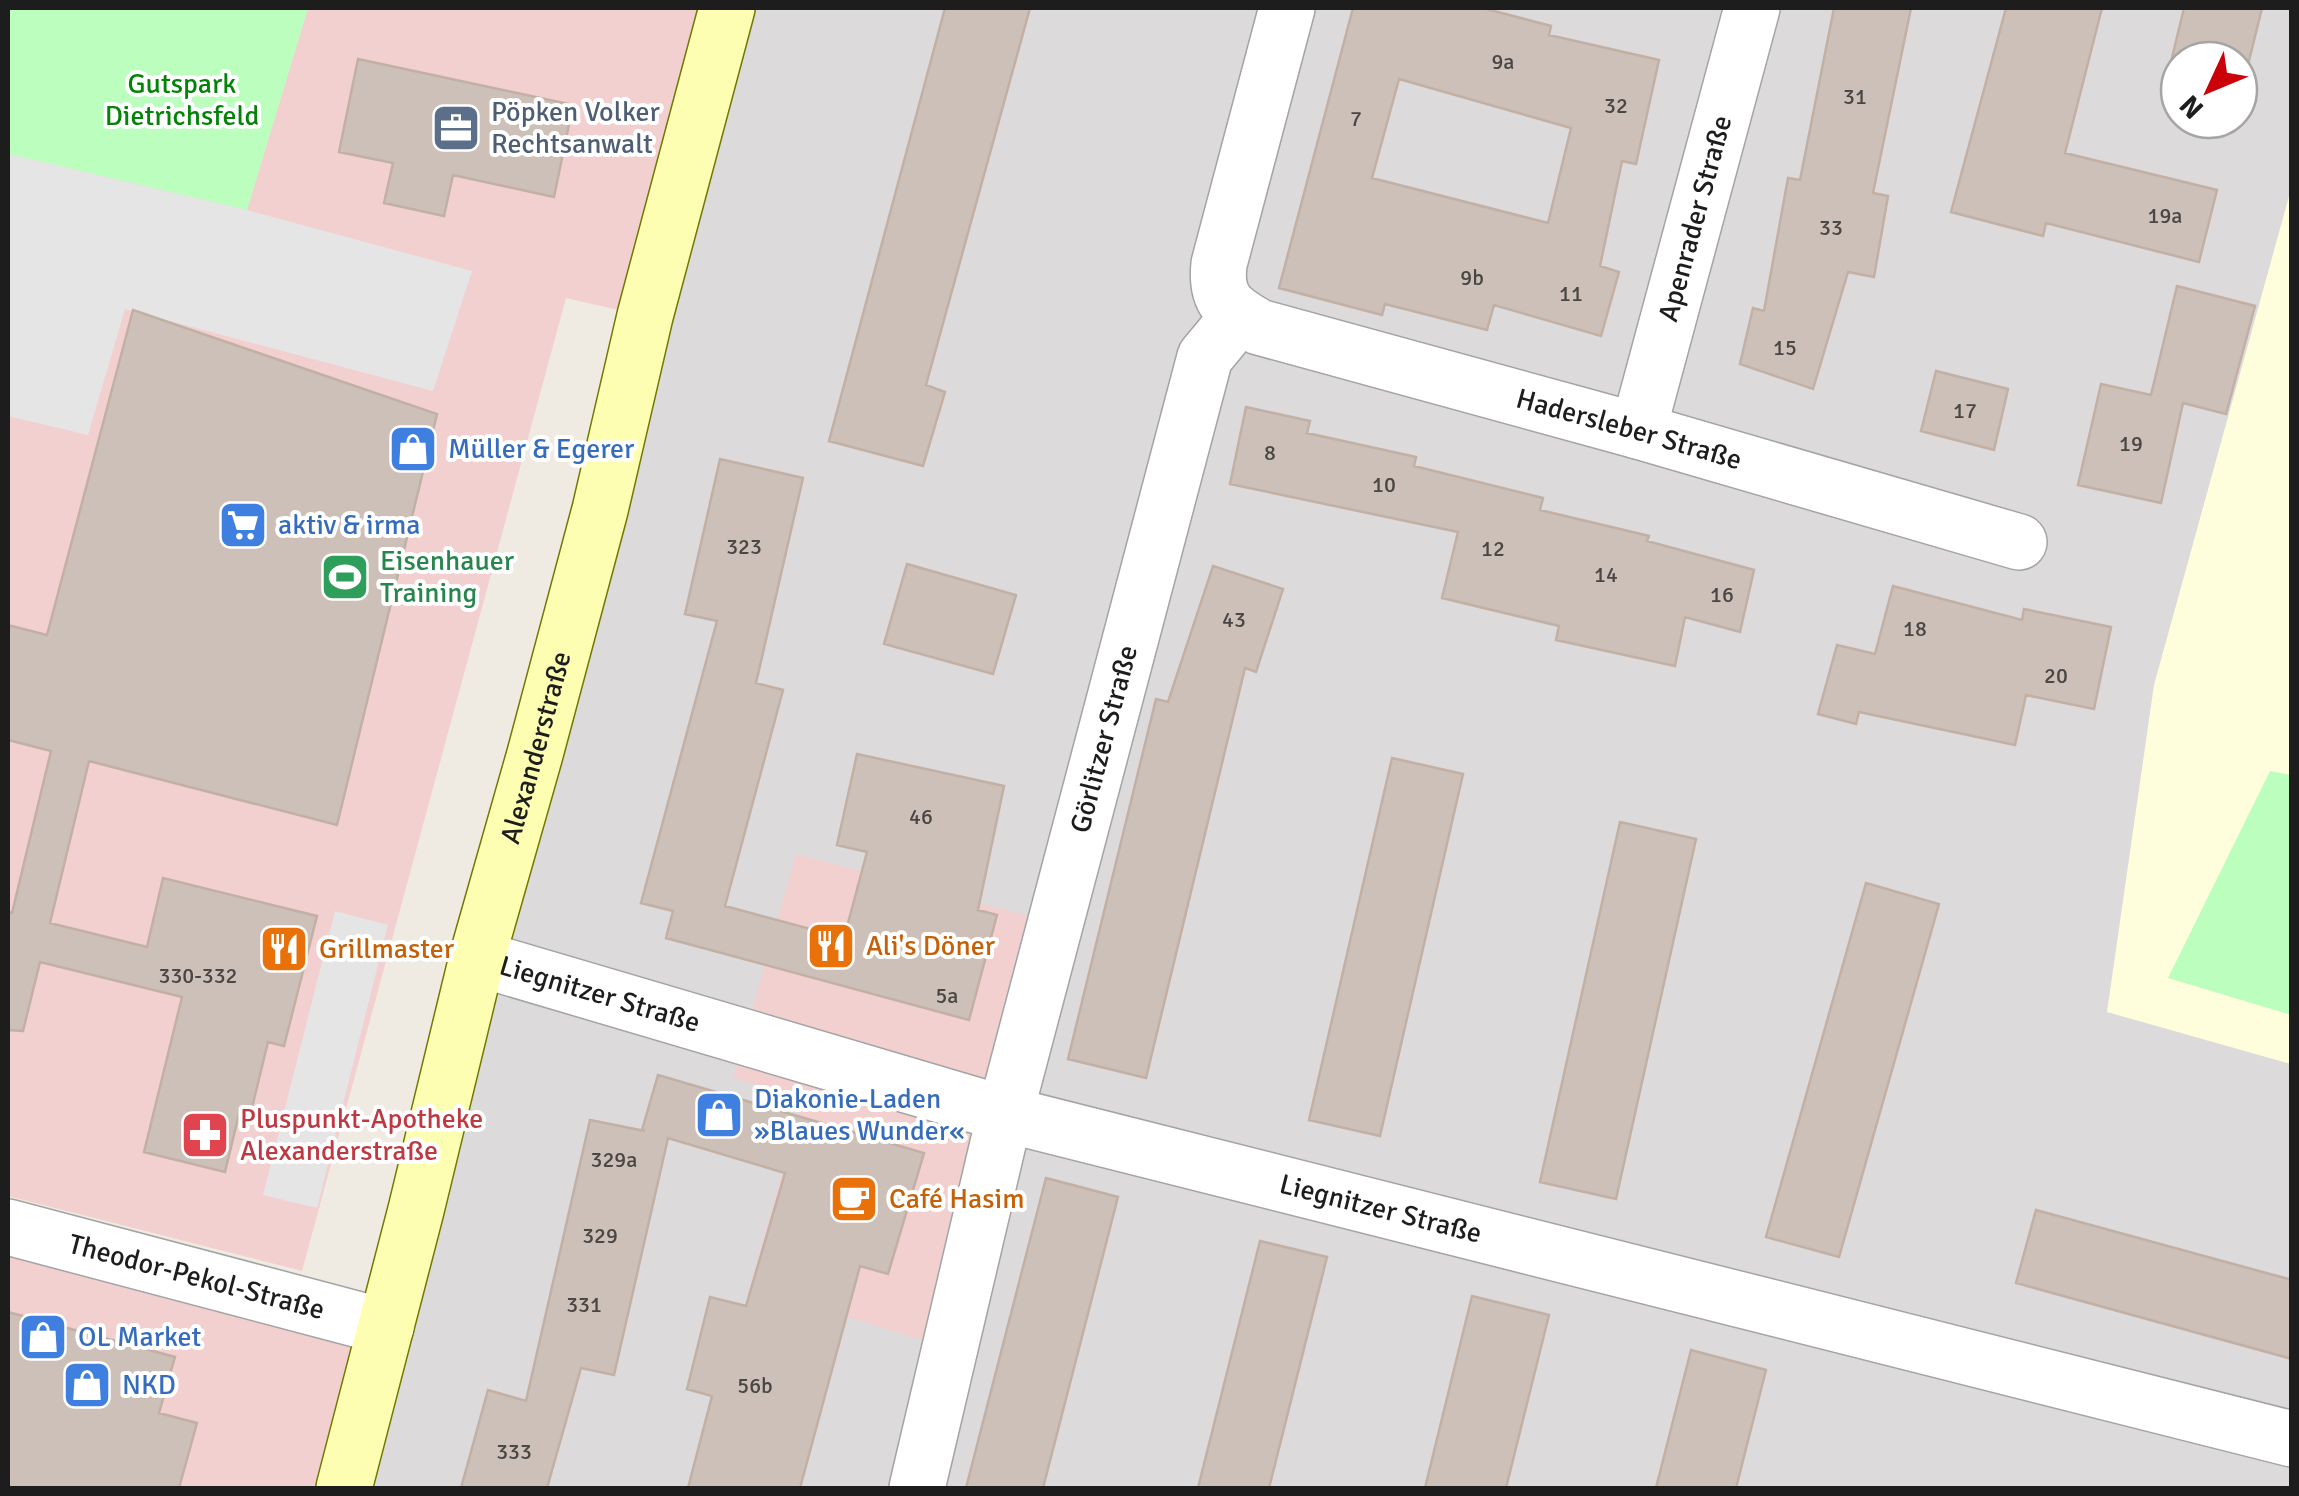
<svg xmlns="http://www.w3.org/2000/svg" width="2299" height="1496" font-family="Signika,sans-serif">
<style>
.residential{fill:#dcdada;fill-rule:evenodd}
.commercial{fill:#f2d0d0}
.education{fill:#fffedc}
.park{fill:#bbfebe}
.parking{fill:#e5e5e5}
.building{fill:#ccc0b8;stroke:#c2b0a4;stroke-width:2.5;fill-rule:evenodd}
.lines{fill:none;stroke-linecap:round;stroke-linejoin:round}
.minor-casing{stroke:#a4a4a4;stroke-width:58}
.secondary-casing{stroke:#717900;stroke-width:58}
.minor{stroke:#fff;stroke-width:55}
.secondary{stroke:#fefeb2;stroke-width:55}
.labels{text-anchor:middle;dominant-baseline:central;stroke-width:8;stroke-linejoin:round;paint-order:stroke}
.number-label{font-size:22px;fill:#494644}
.park-label{font-size:28px;fill:#038408;stroke:#fff}
.service-label{font-size:28px;fill:#4e5e75;stroke:#fff;text-anchor:start}
.street-label{font-size:28px;fill:#1d1d1d;stroke:#fff}
.shop-label{font-size:28px;fill:#366cbe;stroke:#fff;text-anchor:start}
.leisure-label{font-size:28px;fill:#27864d;stroke:#fff;text-anchor:start}
.food-label{font-size:28px;fill:#c56008;stroke:#fff;text-anchor:start}
.health-label{font-size:28px;fill:#be3a42;stroke:#fff;text-anchor:start}
</style>
<rect width="100%" height="100%" fill="#efebe2"/>
<path class="residential" d="M727,8H2291V1488H343ZM2179,60H2239V120H2179Z"/>
<path class="commercial" d="M308,8H725L645,316L566,298L302,1271L8,1196V154L247,209Z
M796,854L1032,917L925,1341L750,1286L803,1099L733,1078Z
M8,1227L386,1327L343,1488H8Z"/>
<path class="education" d="M2291,189V1064L2107,1012L2154,685Z"/>
<path class="park" d="M8,8H308L247,210L8,154Z
M2270,771L2291,775V1015L2168,978Z"/>
<path class="parking" d="M8,154L247,210L472,271L433,391L125,309L88,435L8,416Z
M335,911L388,925L317,1208L263,1195Z"/>
<path class="building" d="M945,8H1030L926,385L945,392L923,466L829,441Z
M1353,8H1483L1551,26L1549,35L1659,60L1636,164L1622,161L1600,266L1619,272L1601,336L1494,305L1487,330L1385,304L1382,315L1279,288ZM1399,79L1571,128L1548,223L1372,178Z
M1834,8H1911L1873,193L1888,196L1874,277L1848,272L1813,389L1740,364L1753,308L1764,311L1788,178L1800,180Z
M2006,8H2102L2065,153L2217,190L2199,262L2046,223L2043,236L1951,212Z
M2184,8H2262L2244,81L2239,79V60L2171,62Z
M358,59L573,105L554,197L453,175L444,216L384,203L393,163L339,152Z
M2177,286L2255,306L2226,414L2183,403L2161,503L2078,485L2101,384L2151,395Z
M133,310L437,414L337,825L89,761L50,923L147,947L163,878L317,916L284,1046L268,1042L250,1116L239,1114L225,1172L144,1152L182,997L40,962L23,1031L8,1030V912L12,913L51,751L8,740V625L47,635Z
M1936,371L2008,389L1994,450L1921,431Z
M1246,407L1310,421L1307,433L1416,457L1414,466L1543,498L1540,510L1649,536L1647,541L1754,570L1740,632L1685,617L1675,666L1556,640L1559,626L1442,598L1458,532L1230,484Z
M720,459L803,478L756,683L783,690L725,906L844,938L867,852L837,845L857,754L1004,786L978,910L997,915L969,1020L666,938L673,911L641,903L717,621L685,614Z
M907,564L1016,595L993,674L884,644Z
M1213,566L1283,589L1256,672L1245,668L1146,1078L1068,1059L1156,699L1168,702Z
M1893,586L2022,620L2024,609L2111,627L2094,709L2026,695L2015,745L1859,712L1856,724L1818,714L1837,645L1875,654Z
M1392,758L1463,774L1380,1136L1309,1120Z
M1620,822L1696,839L1616,1199L1540,1182Z
M1866,883L1939,904L1839,1257L1766,1237Z
M658,1075L924,1153L888,1274L860,1266L800,1488H688L712,1396L687,1389L710,1297L746,1306L785,1173L668,1138L614,1375L581,1368L547,1488H461L488,1390L526,1401L590,1120L645,1131L642,1130Z
M1046,1178L1118,1197L1043,1488H966Z
M2036,1210L2292,1280V1359L2016,1283Z
M1260,1241L1327,1257L1269,1488H1198Z
M1472,1296L1549,1315L1506,1488H1425Z
M8,1312L175,1357L159,1413L197,1423L179,1488H8Z
M1691,1350L1766,1370L1736,1488H1656Z"/>
<g class="lines">
<g class="minor-casing">
<g id="minor">
<path id="s1" d="M1287,8L1219,264C1215,300 1229,310 1259,327L1638,431L2019,542"/>
<path id="s2" d="M1638,431L1752,8"/>
<path id="s3" d="M477,958L1005,1114L2292,1439"/>
<path id="s4" d="M8,1227L386,1327"/>
<path id="s5" d="M917,1488L1005,1114L1205,357L1239,316"/>
</g>
</g>
<g class="secondary-casing">
<g id="secondary">
<path id="s6" d="M344,1488L416,1210L477,958L535,754L600,510L645,316L727,8"/>
</g>
</g>
<use href="#minor" class="minor"/>
<use href="#secondary" class="secondary"/>
</g>
<defs>
<g id="office-square" transform="scale(2.5)"><rect x="-9" y="-9" width="18" height="18" rx="4" fill="#5c6f8a" stroke="#fff"/><path d="M-6-3h4V-5.5h4V-3h4V5H-6ZM-1-4.5V-3h2v-1.5ZM-6 0V1H6V0Z" fill="#fff"/></g>
<g id="shop-square" transform="scale(2.5)"><rect x="-9" y="-9" width="18" height="18" rx="4" fill="#3f7fe0" stroke="#fff"/><path d="M-5-2.5h2.3a2.7 3.5 0 0 1 5.4 0H5L5.5 6h-11ZM-1.5-2.5h3a1.5 2.3 0 0 0-3 0Z" fill="#fff"/></g>
<g id="supermarket-square" transform="scale(2.5)"><rect x="-9" y="-9" width="18" height="18" rx="4" fill="#3f7fe0" stroke="#fff"/><path d="M-6-5.5h2.5l.6 2H6L4.5 2H-2.5L-4.4-4H-6ZM-1.5 3.2a1.3 1.3 0 1 0 .1 0ZM3 3.2a1.3 1.3 0 1 0 .1 0Z" fill="#fff"/></g>
<g id="stadium-square" transform="scale(2.5)"><rect x="-9" y="-9" width="18" height="18" rx="4" fill="#2e9e5b" stroke="#fff"/><path d="M0-5a6.5 5 0 1 0 0 10a6.5 5 0 1 0 0-10ZM-3.5-1.8h7v3.6h-7Z" fill="#fff"/></g>
<g id="restaurant-square" transform="scale(2.5)"><rect x="-9" y="-9" width="18" height="18" rx="4" fill="#e8710a" stroke="#fff"/><path d="M-5-6h1v4h1v-4h1v4h1v-4h1v5L-1.5 .5V6h-2V.5L-5-1ZM5-6V6H3V1.5H1.5Q1.5-4 5-6Z" fill="#fff"/></g>
<g id="pharmacy-square" transform="scale(2.5)"><rect x="-9" y="-9" width="18" height="18" rx="4" fill="#e0444e" stroke="#fff"/><path d="M-2-6h4v4h4v4h-4v4h-4v-4h-4v-4h4Z" fill="#fff"/></g>
<g id="cafe-square" transform="scale(2.5)"><rect x="-9" y="-9" width="18" height="18" rx="4" fill="#e8710a" stroke="#fff"/><path d="M-5.5-4.5H6V0H3Q3 3.5 0 3.5H-2.5Q-5.5 3.5-5.5 0ZM3-3.2v2h1.7v-2ZM-6 4.5H4V6H-6Z" fill="#fff"/></g>
</defs>
<g fill-rule="evenodd">
<use href="#office-square" x="456" y="128"/>
<use href="#shop-square" x="413" y="449"/>
<use href="#supermarket-square" x="243" y="525"/>
<use href="#stadium-square" x="345" y="577"/>
<use href="#restaurant-square" x="831" y="946"/>
<use href="#restaurant-square" x="284" y="949"/>
<use href="#shop-square" x="719" y="1115"/>
<use href="#pharmacy-square" x="205" y="1135"/>
<use href="#cafe-square" x="854" y="1199"/>
<use href="#shop-square" x="43" y="1337"/>
<use href="#shop-square" x="87" y="1385"/>
</g>
<g class="labels">
<g class="number-label">
<text x="1503" y="61">9a</text>
<text x="1855" y="96">31</text>
<text x="1616" y="105">32</text>
<text x="1356" y="118">7</text>
<text x="2165" y="215">19a</text>
<text x="1831" y="227">33</text>
<text x="1472" y="277">9b</text>
<text x="1571" y="293">11</text>
<text x="1785" y="347">15</text>
<text x="1965" y="410">17</text>
<text x="2131" y="443">19</text>
<text x="1270" y="452">8</text>
<text x="1384" y="484">10</text>
<text x="744" y="546">323</text>
<text x="1493" y="548">12</text>
<text x="1606" y="574">14</text>
<text x="1722" y="594">16</text>
<text x="1234" y="619">43</text>
<text x="1915" y="628">18</text>
<text x="2056" y="675">20</text>
<text x="921" y="816">46</text>
<text x="198" y="975">330-332</text>
<text x="947" y="995">5a</text>
<text x="614" y="1159">329a</text>
<text x="600" y="1235">329</text>
<text x="584" y="1304">331</text>
<text x="755" y="1385">56b</text>
<text x="514" y="1451">333</text>
</g>
<g class="park-label">
<text x="182" y="84">Gutspark<tspan x="182" dy="32">Dietrichsfeld</tspan></text>
</g>
<g class="service-label">
<text x="491" y="112">Pöpken Volker<tspan x="491" dy="32">Rechtsanwalt</tspan></text>
</g>
<g class="street-label">
<text stroke="none"><textPath href="#s2" startOffset="220">Apenrader Straße</textPath></text>
<text stroke="none"><textPath href="#s1" startOffset="730">Hadersleber Straße</textPath></text>
<text stroke="none"><textPath href="#s5" startOffset="772">Görlitzer Straße</textPath></text>
<text stroke="none"><textPath href="#s6" startOffset="765">Alexanderstraße</textPath></text>
<text stroke="none"><textPath href="#s3" startOffset="128">Liegnitzer Straße</textPath></text>
<text stroke="none"><textPath href="#s3" startOffset="938">Liegnitzer Straße</textPath></text>
<text stroke="none"><textPath href="#s4" startOffset="195">Theodor-Pekol-Straße</textPath></text>
</g>
<g class="shop-label">
<text x="448" y="449">Müller &amp; Egerer</text>
<text x="278" y="525">aktiv &amp; irma</text>
<text x="754" y="1099">Diakonie-Laden<tspan x="754" dy="32">»Blaues Wunder«</tspan></text>
<text x="78" y="1337">OL Market</text>
<text x="122" y="1385">NKD</text>
</g>
<g class="leisure-label">
<text x="380" y="561">Eisenhauer<tspan x="380" dy="32">Training</tspan></text>
</g>
<g class="food-label">
<text x="866" y="946">Ali's Döner</text>
<text x="319" y="949">Grillmaster</text>
<text x="889" y="1199">Café Hasim</text>
</g>
<g class="health-label">
<text x="240" y="1119">Pluspunkt-Apotheke<tspan x="240" dy="32">Alexanderstraße</tspan></text>
</g>
</g>
<rect width="2299" height="1496" fill="none" stroke="#1d1d1d" stroke-width="20"/>
<g transform="translate(2209 90) rotate(226)"><circle r="48" fill="#ffffff" stroke="#a5a5a5" stroke-width="2.5"/>
<path d="M0-8L18 38L0 25L-18 38Z" fill="#cb0008"/>
<text y="-15" font-size="28" font-weight="bold" text-anchor="middle" fill="#1d1d1d">N</text>
</g>
</svg>
